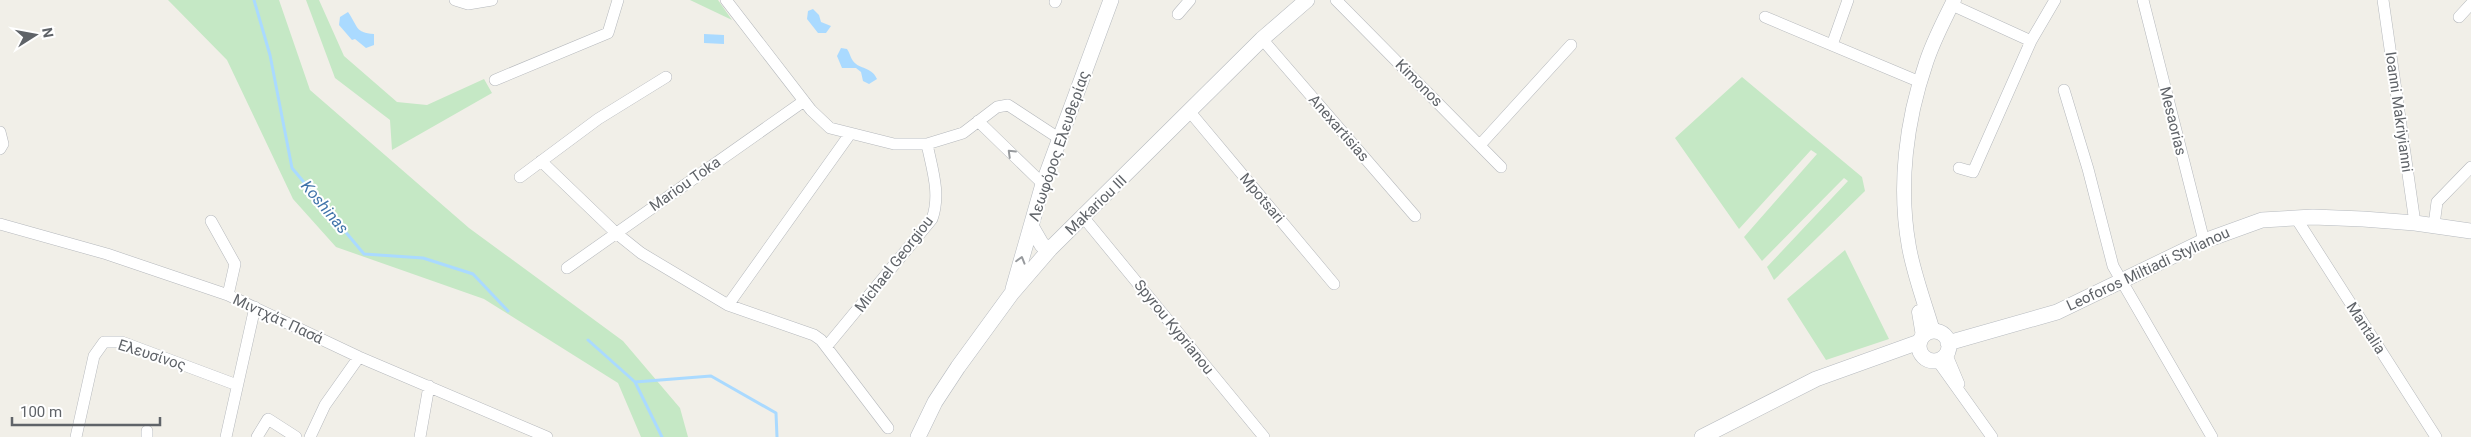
<svg xmlns="http://www.w3.org/2000/svg" width="2471" height="437" font-family="Roboto,sans-serif">
<style>
.green{fill:#c5e8c5}
.water{fill:#aadaff}
.lines{fill:none;stroke-linecap:round;stroke-linejoin:round}
.stream{stroke:#aadaff;stroke-width:3}
.minor-casing{stroke:#b5b8bc;stroke-width:12}
.tertiary-casing{stroke:#b5b8bc;stroke-width:15}
.secondary-casing{stroke:#b6babf;stroke-width:16}
.minor{stroke:#fff;stroke-width:11}
.tertiary{stroke:#fff;stroke-width:14}
.secondary{stroke:#fff;stroke-width:15}
.oneway{stroke:#979a9d}
.labels{text-anchor:middle;dominant-baseline:central;stroke-width:4;stroke-linejoin:round;paint-order:stroke}
.street-label{font-size:15px;fill:#5f6368;stroke:#fff}
.water-label{font-size:16px;font-style:italic;fill:#4174aa;stroke:#fff}
</style>
<rect width="100%" height="100%" fill="#f1efe8"/>
<path class="green" d="M168,0H279L310,90L469,228L623,341L680,408L688,437H641L618,383L484,299L336,247L293,199L227,60Z
M306,0H319L344,56L397,102L427,105L484,79L492,93L392,150L390,120L335,78Z
M690,0H718L732,20Z
M1742,77L1862,177L1865,191L1774,280L1767,267L1848,181L1844,178L1762,261L1744,237L1817,154L1811,150L1739,229L1675,138Z
M1845,250L1889,339L1826,360L1787,299Z"/>
<path class="water" d="M813,9L819,15L821,22L831,26L826,33H818L807,19L808,11Z
M348,12C358,26 355,33 374,34V45L366,48L355,39L352,40L339,25L340,17Z
M704,34L724,35V44L704,43Z
M841,48L847,49C850,53 850,57 853,61C860,70 871,66 877,79L869,84L863,81L861,72L856,68H842L837,56Z"/>
<g class="lines">
<path class="stream" d="M254,0L270,55L292,168L364,254L423,258L473,274L508,311
M588,340L635,382L662,437
M635,382L711,376L776,413L777,437"/>
<g class="minor-casing">
<path id="minor" d="M455,0L468,4L492,0
M726,0L811,110L830,128L894,144H927L963,133L997,107L1008,105L1060,139
M1336,0L1501,167
M2143,0L2204,241
M2383,0L2415,223
M1055,2L1056,0
M1952,5L2031,41
M1178,14L1190,0
M1765,17L1920,82
M2459,17L2471,4
M1262,39L1415,216
M1832,45L1848,0
M495,80L608,33L618,0
M2064,90L2088,169L2113,266L2212,437
M1190,112L1334,284
M978,121L1043,184
M0,132L3,144L0,149
M1480,145L1571,45
M541,161L616,233L641,253L728,305L814,335L821,340L888,428
M1959,168L1973,172L2031,41L2055,0
M520,177L598,119L666,77
M1084,218L1264,437
M2296,218L2436,437
M211,221L235,264L228,295
M0,224L107,254L228,295L359,357L547,437
M2434,225L2437,202L2471,167
M567,268L804,101
M728,305L850,134
M827,346L932,219C941,194 932,169 927,144
M1946,353L1959,384
M1937,360L1992,437
M76,437L94,356L104,342H122L237,385
M147,437V431
M226,437L255,307
M257,437L268,419L296,437
M310,437L325,405L359,357
M420,437L429,386"/>
</g>
<g class="tertiary-casing">
<path id="tertiary" d="M1919,312L1923,336
M1933,331C1925,304 1914,275 1909,247C1898,186 1906,121 1926,63C1933,41 1944,21 1954,0"/>
</g>
<g class="secondary-casing">
<path id="secondary" d="M1031,226L1042,245L1050,249
M1013,289L1043,184L1111,0
M1919 346a15 15 0 1 1 30 0a15 15 0 1 1-30 0Z
M1948,343L2057,312L2204,241L2262,220L2313,217L2363,219L2415,223L2471,231
M918,437L935,402L958,367L1012,293L1050,249L1262,39L1307,0
M1702,437L1816,379L1919,342"/>
</g>
<use href="#minor" class="minor"/>
<use href="#tertiary" class="tertiary"/>
<use href="#secondary" class="secondary"/>
</g>
<defs><path id="oneway-chevron" d="M-2-3.5L2.5 0L-2 3.5" fill="none" stroke-width="1.6" stroke-linecap="round" stroke-linejoin="round" transform="scale(1.25)"/></defs>
<g class="oneway">
<use href="#oneway-chevron" transform="translate(1011 153) rotate(-136)"/>
<use href="#oneway-chevron" transform="translate(1021 260) rotate(-74)"/>
</g>
<g class="labels">
<g class="street-label">
<text transform="translate(1419 83) rotate(45)">Kimonos</text>
<text transform="translate(2399 112) rotate(82)">Ioanni Makriyianni</text>
<text transform="translate(2173 121) rotate(76)">Mesaorias</text>
<text transform="translate(1339 128) rotate(49)">Anexartisias</text>
<text transform="translate(1059 146) rotate(-71)">Λεωφόρος Ελευθερίας</text>
<text transform="translate(685 184) rotate(-35)">Mariou Toka</text>
<text transform="translate(1262 198) rotate(50)">Mpotsari</text>
<text transform="translate(1096 205) rotate(-44)">Makariou III</text>
<text transform="translate(894 264) rotate(-52)">Michael Georgiou</text>
<text transform="translate(2148 269) rotate(-25)">Leoforos Miltiadi Stylianou</text>
<text transform="translate(278 319) rotate(25)">Μιντχάτ Πασά</text>
<text transform="translate(1174 327) rotate(51)">Spyrou Kyprianou</text>
<text transform="translate(2366 328) rotate(57)">Mantalia</text>
<text transform="translate(152 355) rotate(18)">Ελευσίνος</text>
</g>
<g class="water-label">
<text transform="translate(325 207) rotate(50)">Koshinas</text>
</g>
</g>
<g transform="translate(35 35) rotate(79)" stroke="#ffffff" stroke-width="4" paint-order="stroke">
<path d="M0-4L9 19L0 12L-9 19Z" fill="#5f6368"/>
<text y="-8" font-size="14" font-weight="bold" text-anchor="middle" fill="#5f6368">N</text>
</g>
<path d="M12 417v8h148v-8" fill="none" stroke="#5f6368" stroke-width="2.5"/>
<text x="20" y="417" font-size="15" fill="#5f6368" stroke="#ffffff" stroke-width="4" paint-order="stroke">100 m</text>
</svg>
